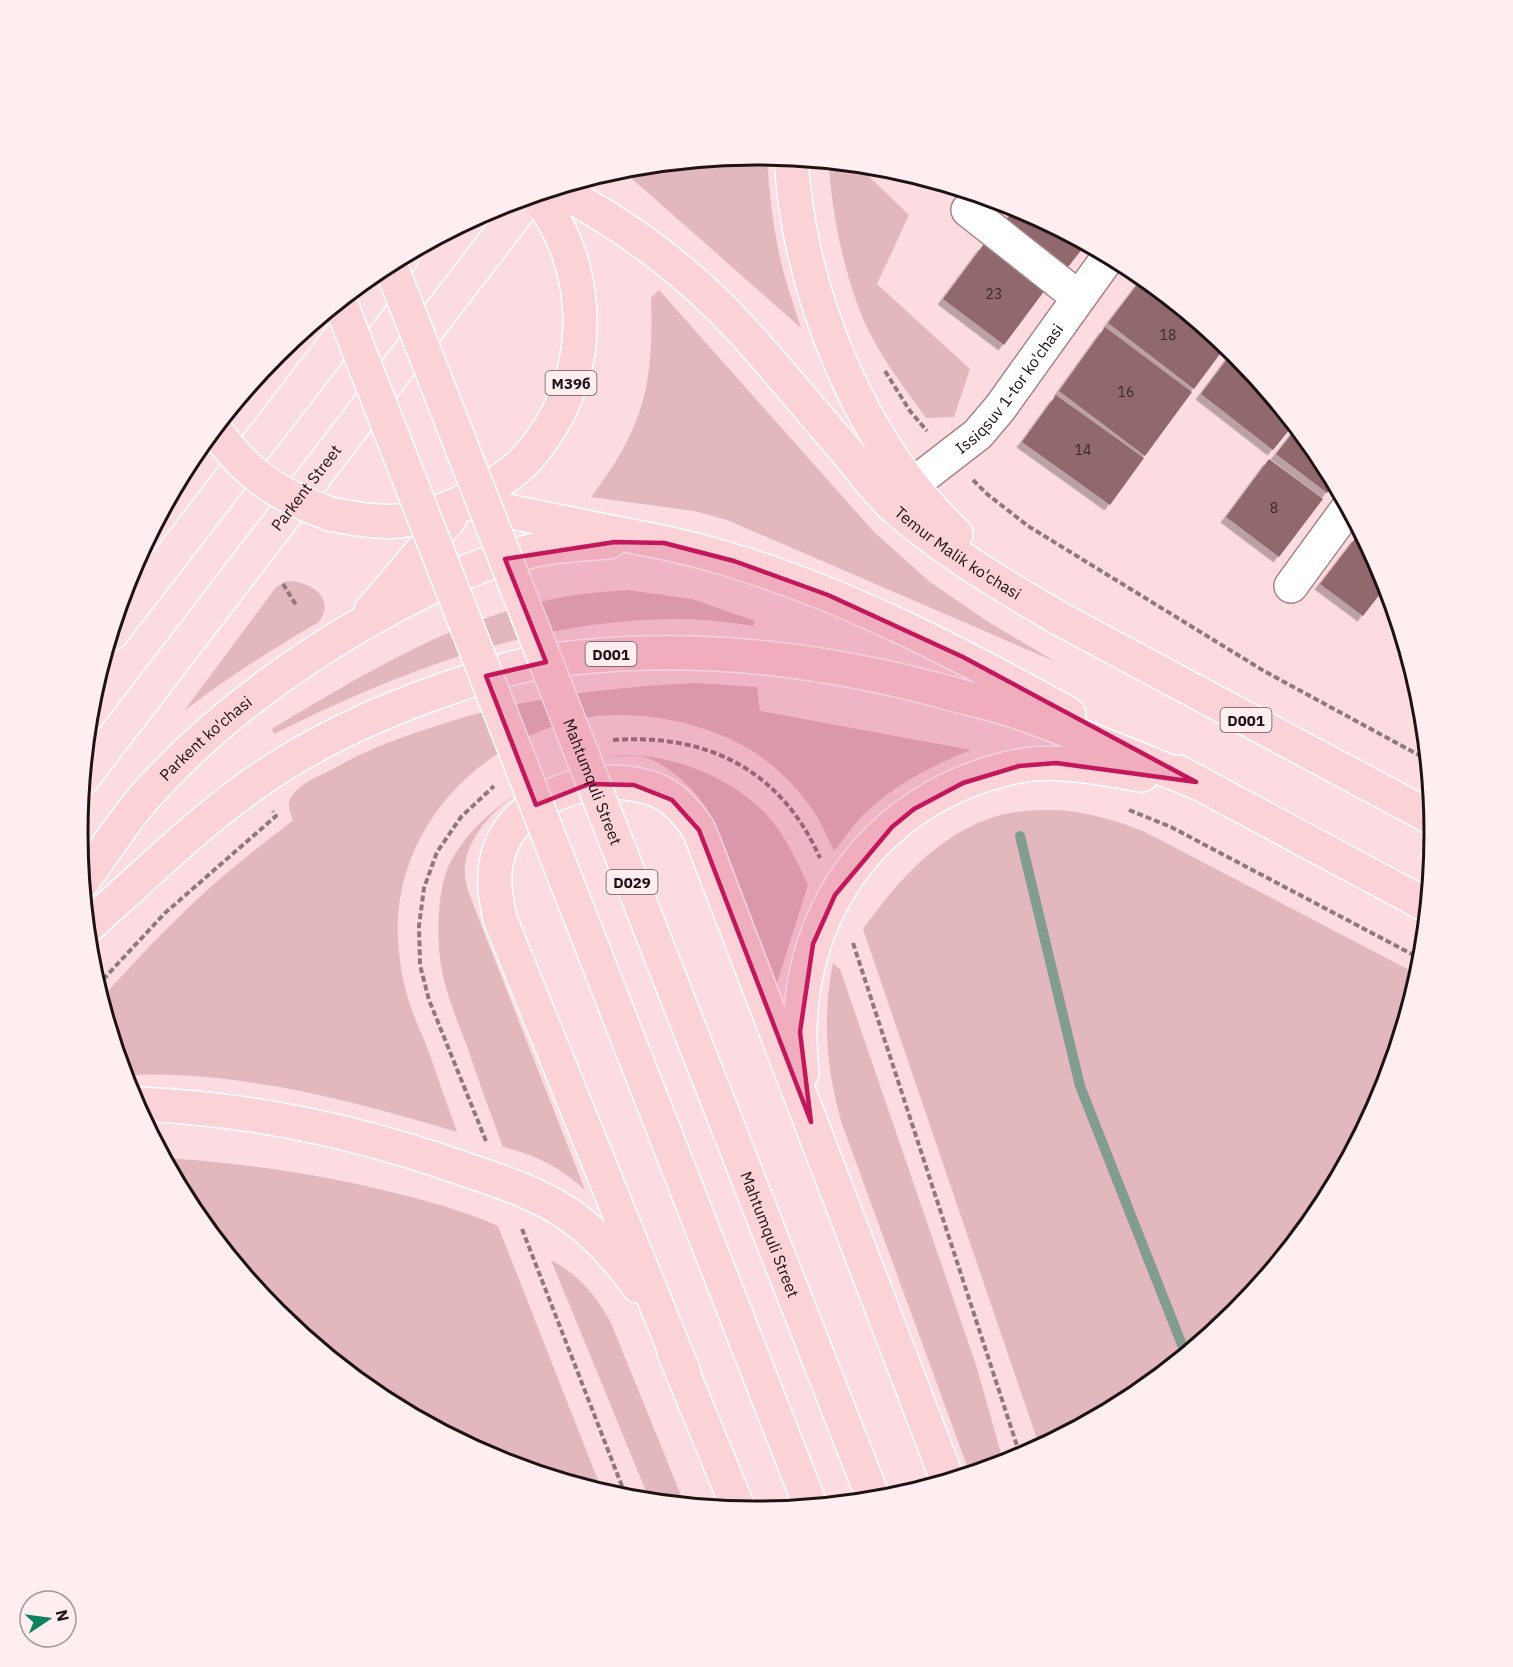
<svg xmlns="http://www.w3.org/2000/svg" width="1513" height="1667" font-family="'IBM Plex Sans',sans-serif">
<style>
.green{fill:#e2b8be}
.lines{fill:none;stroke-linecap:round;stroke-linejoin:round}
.stream{stroke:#829d90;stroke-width:10}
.building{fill:#90686e;filter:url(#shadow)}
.minor-casing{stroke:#a78388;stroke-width:36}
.primary-casing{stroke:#fff;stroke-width:36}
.trunk-casing{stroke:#fff;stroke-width:36}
.path{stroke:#8f797c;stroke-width:4;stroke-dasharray:6 3;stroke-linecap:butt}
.minor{stroke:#fff;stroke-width:33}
.primary{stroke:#fbdde1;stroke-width:33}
.trunk{stroke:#fad2d7;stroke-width:33}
.trunk-bridge-casing{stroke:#fff;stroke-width:36;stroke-linecap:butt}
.trunk-bridge{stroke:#fad2d7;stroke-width:33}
.marked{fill:#c2185b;fill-opacity:0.2;stroke:#c2185b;stroke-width:4.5;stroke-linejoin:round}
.labels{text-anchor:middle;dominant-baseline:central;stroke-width:5;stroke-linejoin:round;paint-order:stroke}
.number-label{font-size:14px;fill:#3b282a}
.shield{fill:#feeef0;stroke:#625456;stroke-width:1.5}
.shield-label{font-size:15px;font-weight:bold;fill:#1f1214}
.street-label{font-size:16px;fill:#1f1214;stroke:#feeef0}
.rim{fill:none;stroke:#1f1214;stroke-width:3}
</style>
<defs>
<filter id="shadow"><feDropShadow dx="-5.5" dy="5.5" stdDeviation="0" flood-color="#0004"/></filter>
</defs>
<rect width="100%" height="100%" fill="#fcdce0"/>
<path class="green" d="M757,155L767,156C769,192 773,227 781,262C786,284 794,306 801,328L621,169Z
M829,162L857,165L909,215L877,284L970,369L954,417L926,418C908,393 889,368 874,341C848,295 831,215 829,162Z
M659,290L874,532L930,582L990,623L1056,662L727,520L694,511L591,497C644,428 654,384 651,298Z
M292,581C314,584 335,599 319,622C272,649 227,678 184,711L276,587L284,582Z
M627,590L692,599L755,621L753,626C733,623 711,620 690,619C544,616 403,669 274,734L272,729C360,676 455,618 558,598C581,593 604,592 627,590Z
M697,683L757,687L760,711L971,750C931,766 891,786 860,818C851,828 843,840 834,851C828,839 823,826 816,815C802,793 781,771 760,756C707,719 618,703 556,725C479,752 417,812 401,893C395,923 398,959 405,988C410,1008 419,1028 427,1047C437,1076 447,1104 457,1132C349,1100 238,1070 124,1075L101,999C141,954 182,911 228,872C249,854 271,838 293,820C291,815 288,808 289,803C293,785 320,776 335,768C364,751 396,739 427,729C515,699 605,687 697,683Z
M621,755C671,754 729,776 765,813C784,833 796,859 808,885L777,983C765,951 752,918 740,886C725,847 714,807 681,779C670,770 652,757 638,756C579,751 479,798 466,860C462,876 468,890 473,904L585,1190C558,1166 537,1156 503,1147C491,1115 479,1082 468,1049C459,1026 450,1003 444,980C436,950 436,896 448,867C459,843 480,821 501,805C539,776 574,762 621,755Z
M1059,810C1089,813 1116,820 1145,832L1419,975L1383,1093L1320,1211L1236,1314L1133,1398L1040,1448L863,929C898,881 936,836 994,817C1015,810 1037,810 1059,810Z
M833,963L840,969L977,1368L1004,1464L970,1474L842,1124C826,1070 822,1018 833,963Z
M164,1158C246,1163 327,1175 407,1196C438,1204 469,1213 498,1226L603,1493L497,1460L379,1397L276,1313L192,1210Z
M551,1260C579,1275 596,1295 611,1323L685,1505L650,1501Z"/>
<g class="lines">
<path class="stream" d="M1020,836L1080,1086L1186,1355"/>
</g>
<path class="building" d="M1016,207L1086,244L1065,271L1003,224Z
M984,244L1045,290L1004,345L943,299Z
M1143,277L1226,346L1194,389L1108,323Z
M1105,327L1192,392L1145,456L1059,391Z
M1233,351L1294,424L1273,450L1201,394Z
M1056,395L1144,458L1110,505L1022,442Z
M1297,427L1321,457L1335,483L1327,493L1276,454Z
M1269,459L1323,499L1279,557L1226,517Z
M1357,536L1367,544L1383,574L1387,585L1363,616L1320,584Z"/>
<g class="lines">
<g class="minor-casing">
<g id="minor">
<path d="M968,210L1078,297"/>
<path id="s1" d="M890,502L978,434L1000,408L1109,256"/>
<path d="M1291,586L1348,508"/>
</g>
</g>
<g class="primary-casing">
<g id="primary">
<path d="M112,633L402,257"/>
<path id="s2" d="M83,778L529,197"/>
</g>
</g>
<g class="trunk-casing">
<g id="trunk">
<path d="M791,158C799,291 859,443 956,534"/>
<path id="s3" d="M557,189C624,224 689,272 740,328C777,368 811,411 847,452C861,469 875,488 891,504C942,550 1001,584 1060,619L1434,819"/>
<path d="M463,502C512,512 561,522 610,532C652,540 694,548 734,561C852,597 962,655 1069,714"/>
<path d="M330,514C352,518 375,523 398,521C426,518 455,507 479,493C492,486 506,478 517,468C530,458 540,442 549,429C595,356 589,263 537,195"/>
<path d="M371,611L450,518"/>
<path d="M1178,772L1428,906"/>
<path id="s4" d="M83,881C104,852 124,820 148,793C214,720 295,661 381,613C427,588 476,564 527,552C554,545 582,544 609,542"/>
<path d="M87,927C139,881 191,829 248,788C307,745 374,714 443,690C471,680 500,670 530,664C560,658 590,656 620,654C735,648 846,664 956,695C976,700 996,705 1015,711C1076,732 1136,759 1196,782"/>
<path d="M802,1073C785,925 870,796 1019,766C1059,758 1102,769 1142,775"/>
<path d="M136,1104C250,1108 357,1131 464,1169C500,1181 537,1193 568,1214C596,1233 619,1259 638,1286"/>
<path d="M674,1352L739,1510"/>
<path d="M684,1373L500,919C496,900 493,883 496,864C507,796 598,767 656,790C675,798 688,813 699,830L948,1481"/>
</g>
</g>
<path class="path" d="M885,371L910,411L927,431
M973,480L987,494L1028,526L1264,671L1428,760
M283,584L296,605
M613,740C707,733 781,770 820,858
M1129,810L1171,827L1423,960
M853,943L1021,1458
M97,986L165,913L276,816L273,811
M486,1141L429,1000L420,965L419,926L424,888L437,852L461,817L494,786
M522,1229L627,1499"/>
<use href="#minor" class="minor"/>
<use href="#primary" class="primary"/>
<use href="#trunk" class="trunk"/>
<g class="trunk-bridge-casing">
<g id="trunk-bridge">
<path id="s5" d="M390,264L874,1500"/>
<path d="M340,302L811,1507"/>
<path d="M215,430C249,476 276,494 330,514"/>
</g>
</g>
<use href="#trunk-bridge" class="trunk-bridge"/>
</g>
<path class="marked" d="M615,542L664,543L734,561L828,595L963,657L1196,782L1056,763L1019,766L963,783L914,809L892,827L835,895L813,944L800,1032L811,1122L699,830L672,800L634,785L589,784L536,805L486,676L546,662L505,559Z"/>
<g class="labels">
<g class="number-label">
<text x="994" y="294">23</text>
<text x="1168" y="335">18</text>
<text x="1126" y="392">16</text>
<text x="1083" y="450">14</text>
<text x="1274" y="508">8</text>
</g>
<g class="shield">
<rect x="545.5" y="371" width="51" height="24" rx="4.5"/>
<rect x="585.5" y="642" width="51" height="24" rx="4.5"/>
<rect x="1220.5" y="708" width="51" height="24" rx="4.5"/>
<rect x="606.5" y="870" width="51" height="24" rx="4.5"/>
</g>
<g class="shield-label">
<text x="571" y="383">M39б</text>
<text x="611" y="654">D001</text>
<text x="1246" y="720">D001</text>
<text x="632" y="882">D029</text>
</g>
<g class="street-label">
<text stroke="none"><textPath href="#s1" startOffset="166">Issiqsuv 1-tor ko'chasi</textPath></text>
<text stroke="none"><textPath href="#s2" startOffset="366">Parkent Street</textPath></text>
<text stroke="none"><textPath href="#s3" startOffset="546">Temur Malik ko'chasi</textPath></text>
<text stroke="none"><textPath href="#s4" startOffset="189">Parkent ko'chasi</textPath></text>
<text stroke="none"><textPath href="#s5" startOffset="556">Mahtumquli Street</textPath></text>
<text stroke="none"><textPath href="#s5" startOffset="1042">Mahtumquli Street</textPath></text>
</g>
</g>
<path d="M0 0H1513V1667H0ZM88 833a668 668 0 1 1 1336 0a668 668 0 1 1-1336 0Z" fill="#feeef0" fill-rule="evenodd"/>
<path class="rim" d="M88 833a668 668 0 1 1 1336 0a668 668 0 1 1-1336 0Z"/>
<g transform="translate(48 1619) rotate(77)"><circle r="28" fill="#feeef0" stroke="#a59698" stroke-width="1.5"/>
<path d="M0-4.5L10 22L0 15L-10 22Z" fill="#0d8261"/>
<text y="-9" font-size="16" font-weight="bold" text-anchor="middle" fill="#1f1214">N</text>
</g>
</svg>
